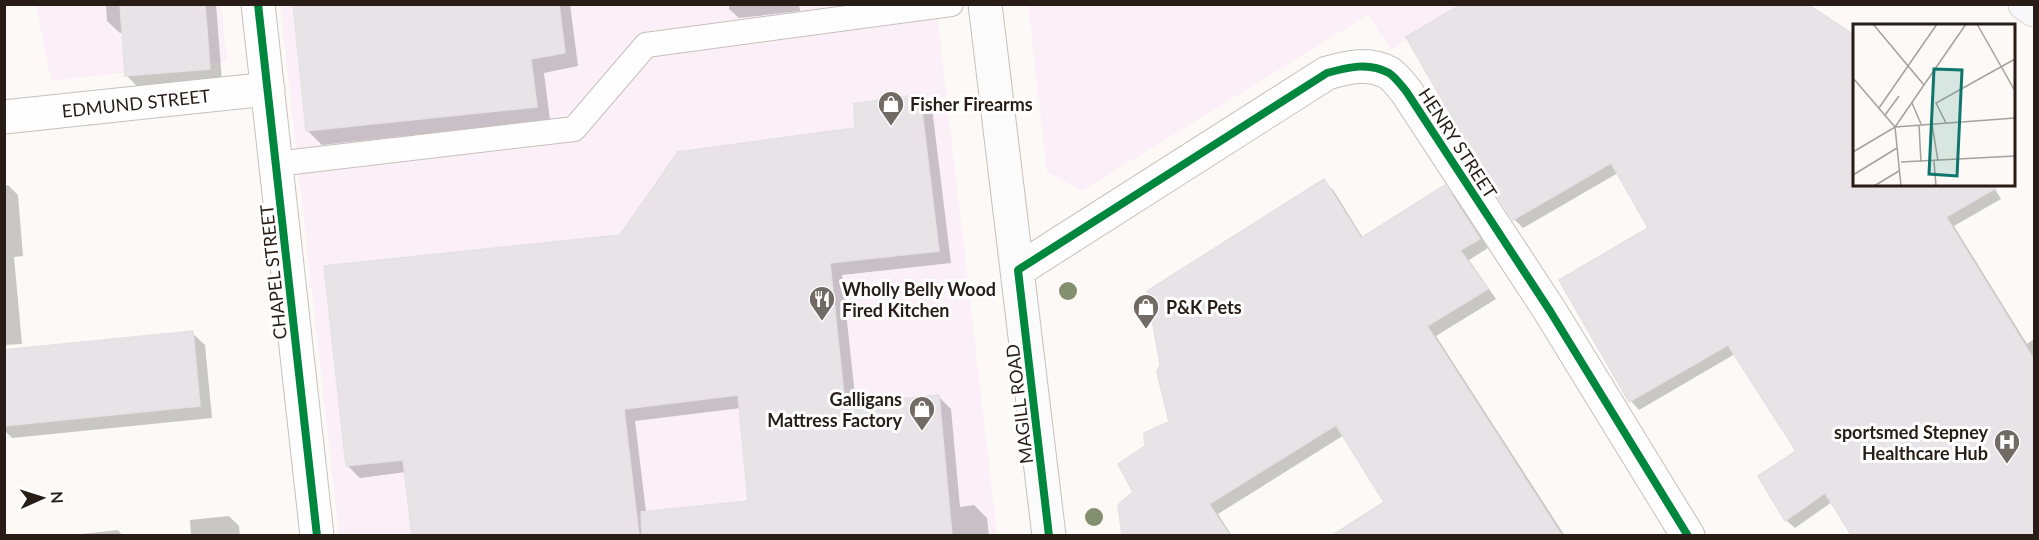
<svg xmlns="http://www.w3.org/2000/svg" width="2039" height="540" font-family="Lato,sans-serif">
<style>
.commercial{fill:#fbf0f8}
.shadow{fill:#0003}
.building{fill:#e8e3e7;stroke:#e4e0e4;stroke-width:1.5}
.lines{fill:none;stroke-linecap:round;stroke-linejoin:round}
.lane-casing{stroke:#c6c0bb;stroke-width:26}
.street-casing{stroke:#c6c0bb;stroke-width:35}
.secondary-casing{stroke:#c6c0bb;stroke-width:35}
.primary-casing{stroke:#d7d4d2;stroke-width:35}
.lane{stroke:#fffefe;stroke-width:24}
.street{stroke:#fffefe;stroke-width:33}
.secondary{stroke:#fbfbfc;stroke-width:33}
.primary{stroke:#f8f7f9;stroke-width:33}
.cycleway-casing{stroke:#fff;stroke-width:11}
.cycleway{stroke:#00873e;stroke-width:8}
.tree{fill:#848f6f}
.labels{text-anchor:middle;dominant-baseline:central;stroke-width:6;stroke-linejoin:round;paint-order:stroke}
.street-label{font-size:18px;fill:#271d16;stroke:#fff}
.poi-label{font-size:18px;font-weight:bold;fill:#271d16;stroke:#fff;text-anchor:start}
.inset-road{fill:none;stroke:#a7a19c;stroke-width:1.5}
.view{fill:#0f766e;fill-opacity:0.15;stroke:#0f766e;stroke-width:3}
.inset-edge{fill:none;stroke:#271d16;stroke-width:3}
</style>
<rect width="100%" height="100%" fill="#fcf9f6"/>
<path class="commercial" d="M36,5H221L227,61L51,81Z
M280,5H936L997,535H339Z
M1028,5H1464L1391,50L1368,15L1082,191L1047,172Z"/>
<path class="shadow" d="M106,4H216L222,81L139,88L127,76L123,33H120L107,21Z
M294,4H570L578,66L544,73L550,120L322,145L308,131Z
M729,4H799L800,11L739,18L729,9Z
M1834,30L1854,44V184H1992L2001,199L1954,226L2027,344L2034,339V536H1854L1832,502L1795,528L1786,520L1798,451L1735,354L1639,410L1631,401L1561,281L1650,229L1618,173L1523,228L1514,219Z
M920,96L932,108L951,263L842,275L856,405L938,396L951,409L960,507L974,505L987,518L989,536H656L749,502L741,408L635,421L649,536H413L406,472L360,478L347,465L620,237L857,130Z
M1324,181L1334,191L1363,238L1445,187L1454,196L1488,248L1469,260L1496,299L1436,336L1565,536H1334L1386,502L1344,435L1218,514L1232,536H1124L1147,447L1171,423Z
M8,185L18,195L23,256L14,257L22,344L4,345V186Z
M192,333L205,345L212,418L12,438L4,430V352Z
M229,516L239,526L240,536H191L190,520Z
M118,530L123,536H64Z"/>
<path class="building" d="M120,4H205L210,69L125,76Z
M293,4H559L565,53L531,59L537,107L306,131Z
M1462,4H1807L1854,35V184H2003L1946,217L2034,360V536H1852L1825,493L1785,521L1758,476L1796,451L1728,345L1629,402L1559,280L1648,228L1611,163L1513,220L1477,165L1479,164L1406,37Z
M920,94L939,251L830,263L845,405L939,395L952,536H642L641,512L748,501L738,395L624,409L639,536H412L403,460L346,466L324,266L620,235L678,152L855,128L854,104Z
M1324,179L1361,238L1445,185L1480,239L1460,250L1488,289L1427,326L1562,536H1331L1384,502L1336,425L1209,504L1230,536H1122L1118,505L1133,492L1118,464L1145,446L1144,433L1169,422L1157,372L1160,364L1147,291Z
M193,331L200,406L4,426V350Z"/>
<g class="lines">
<g class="lane-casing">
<path id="lane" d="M276,164L574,129L646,45L951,4"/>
</g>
<g class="street-casing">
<path id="street" d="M258,4L317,536
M4,117L268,89
M1018,270L1327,73C1348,67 1369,62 1389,73C1395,77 1401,85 1406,91L1550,311L1688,536"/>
</g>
<g class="secondary-casing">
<path id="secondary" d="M985,4L1049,536"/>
</g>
<g class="primary-casing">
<path id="primary" d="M2025,4L2034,10"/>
</g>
<use href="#lane" class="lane"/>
<use href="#street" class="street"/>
<use href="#secondary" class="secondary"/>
<use href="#primary" class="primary"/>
<g class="cycleway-casing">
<path id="cycleway" d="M258,4L317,536
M1049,536L1018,270L1327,73C1348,67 1369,62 1389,73C1395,77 1401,85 1406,91L1550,311L1688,536"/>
</g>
<use href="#cycleway" class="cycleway"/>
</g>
<g class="tree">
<circle cx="1068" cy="291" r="9"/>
<circle cx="1094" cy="517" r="9"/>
</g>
<defs>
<g id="shop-pin" transform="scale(1.35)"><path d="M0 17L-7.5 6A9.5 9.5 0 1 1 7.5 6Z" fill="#726a64" stroke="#fff"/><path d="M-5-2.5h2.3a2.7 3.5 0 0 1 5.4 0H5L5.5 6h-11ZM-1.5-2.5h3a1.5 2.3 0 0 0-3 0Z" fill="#fff"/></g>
<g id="restaurant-pin" transform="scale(1.35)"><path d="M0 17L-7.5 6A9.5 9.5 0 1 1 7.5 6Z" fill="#726a64" stroke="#fff"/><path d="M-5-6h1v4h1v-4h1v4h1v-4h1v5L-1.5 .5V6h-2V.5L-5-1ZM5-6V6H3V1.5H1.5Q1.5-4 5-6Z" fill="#fff"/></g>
<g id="hospital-pin" transform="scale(1.35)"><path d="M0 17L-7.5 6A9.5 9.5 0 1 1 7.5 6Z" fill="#726a64" stroke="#fff"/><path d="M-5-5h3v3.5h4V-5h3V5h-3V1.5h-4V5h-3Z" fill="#fff"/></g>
</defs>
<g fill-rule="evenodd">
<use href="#shop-pin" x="891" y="104"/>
<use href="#restaurant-pin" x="822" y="299"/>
<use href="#shop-pin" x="1146" y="307"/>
<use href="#shop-pin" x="922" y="409"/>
<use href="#hospital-pin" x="2007" y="442"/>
</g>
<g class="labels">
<g class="street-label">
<text transform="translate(136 103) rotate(-6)">EDMUND STREET</text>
<text transform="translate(1458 143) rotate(57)">HENRY STREET</text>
<text transform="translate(273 272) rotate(-96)">CHAPEL STREET</text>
<text transform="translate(1019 404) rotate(-97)">MAGILL ROAD</text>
</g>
<g class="poi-label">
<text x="910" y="104">Fisher Firearms</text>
<text x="842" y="289">Wholly Belly Wood<tspan x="842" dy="21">Fired Kitchen</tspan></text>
<text x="1166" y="307">P&amp;K Pets</text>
<text x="902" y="399" text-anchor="end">Galligans<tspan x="902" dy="21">Mattress Factory</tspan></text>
<text x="1988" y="432" text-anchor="end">sportsmed Stepney<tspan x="1988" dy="21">Healthcare Hub</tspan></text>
</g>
</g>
<g transform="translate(1853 24)">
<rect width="162" height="162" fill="#fcf9f6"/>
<path class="inset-road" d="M20,0L71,61M124,0L162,67M0,54L42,103M59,79L68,100M26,84L84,0M32,91L46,72M93,99L83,79L162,35M79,100L85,137M66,101L68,138M42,103L113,0M42,103L48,162M0,128L42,103L162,94M81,137L83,162M48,138L162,132M0,151L44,124M21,162L46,147"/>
<path class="view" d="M81,45L109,46L104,152L76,150Z"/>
<rect width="162" height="162" class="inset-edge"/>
</g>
<rect width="2039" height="540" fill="none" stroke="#271d16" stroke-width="12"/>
<g transform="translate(42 498) rotate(87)" stroke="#ffffff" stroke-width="4.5" paint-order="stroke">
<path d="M0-4.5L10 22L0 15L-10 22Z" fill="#271d16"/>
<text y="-9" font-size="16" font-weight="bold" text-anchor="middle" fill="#271d16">N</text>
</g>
</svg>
